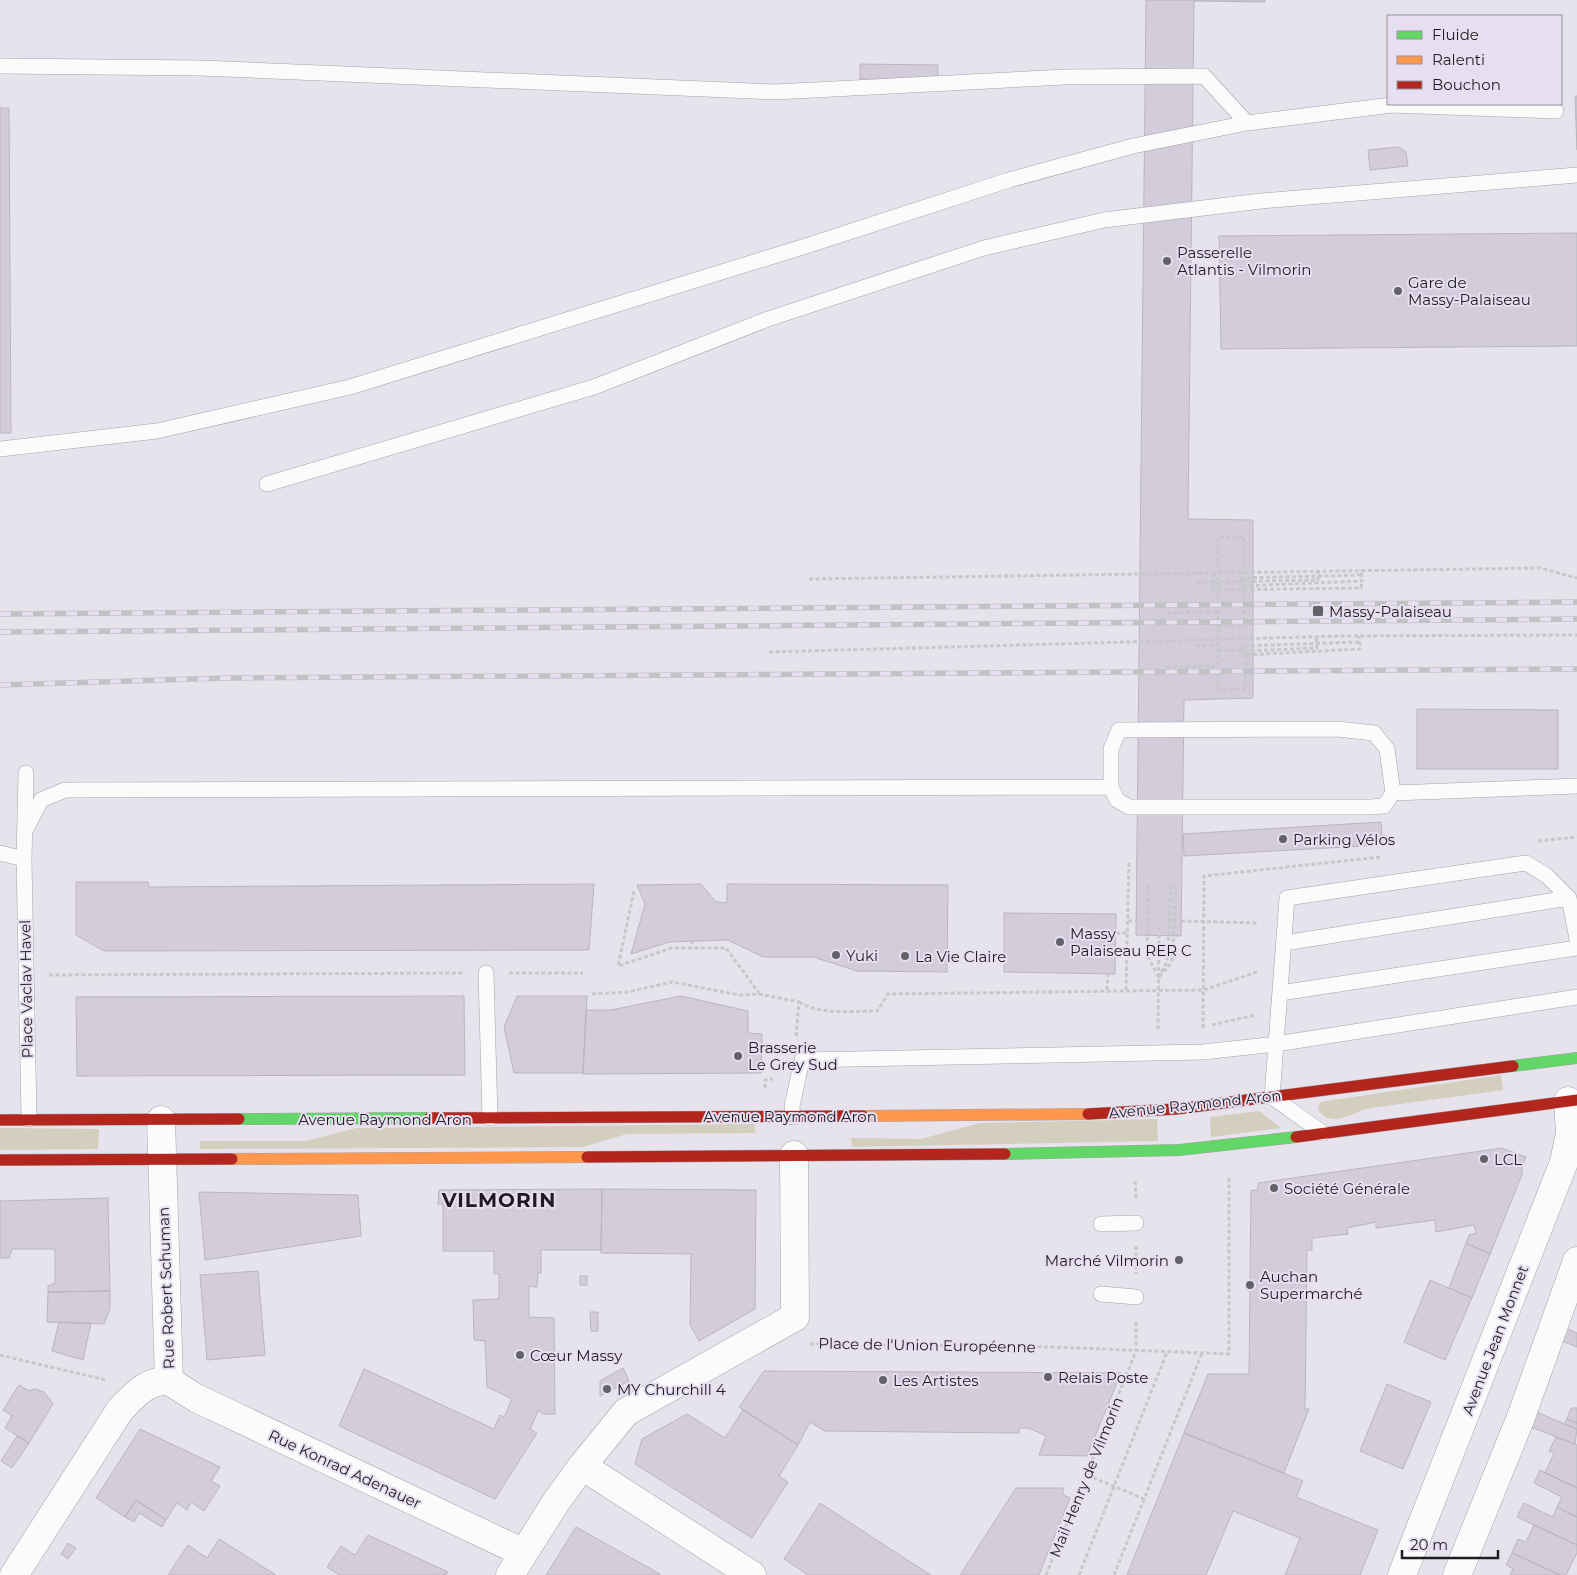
<svg xmlns="http://www.w3.org/2000/svg" width="1577" height="1575" font-family="Montserrat,sans-serif">
<style>
.green{fill:#d3cebe}
.building{fill:#d2ccdb;stroke:#b9b6be}
.lines{fill:none;stroke-linecap:round;stroke-linejoin:round}
.lane-casing{stroke:#a4a2a9;stroke-width:16}
.street-casing{stroke:#a4a2a9;stroke-width:29}
.fast-casing{stroke:#a4a2a9;stroke-width:12}
.slow-casing{stroke:#a4a2a9;stroke-width:12}
.jam-casing{stroke:#a4a2a9;stroke-width:12}
.path{stroke:#c8c7ca;stroke-width:3;stroke-dasharray:4 2.5;stroke-linecap:butt}
.lane{stroke:#fbfbfc;stroke-width:15}
.street{stroke:#fbfbfc;stroke-width:28}
.fast{stroke:#63d668;stroke-width:11}
.slow{stroke:#ff974d;stroke-width:11}
.jam{stroke:#b3261e;stroke-width:11}
.rail-casing{stroke:#c2c1c4;stroke-width:5.5}
.rail{stroke:#e6dff1;stroke-width:4;stroke-dasharray:11;stroke-linecap:butt}
.poi-dot{fill:#646269;stroke:#e6dff1;stroke-width:2}
.labels{text-anchor:middle;dominant-baseline:central;stroke-width:4;stroke-linejoin:round;paint-order:stroke}
.poi-label{font-size:15px;fill:#1e1c22;stroke:#e6dff1;text-anchor:start}
.street-label{font-size:15px;fill:#1e1c22;stroke:#e6dff1}
.district-label{font-size:20px;font-weight:bold;letter-spacing:1px;fill:#1e1c22;stroke:#e6dff1}
</style>
<rect width="100%" height="100%" fill="#e7e3ed"/>
<path class="green" d="M1501,1075L1503,1090L1364,1109C1350,1116 1330,1127 1318,1110L1320,1102Z
M1259,1111L1281,1128L1211,1137L1210,1117Z
M1157,1119L1158,1141L852,1147L851,1138L921,1139L980,1123Z
M755,1124V1133L627,1134L583,1147L200,1149V1141H306L356,1128Z
M0,1128L99,1129L98,1149L0,1150Z"/>
<path class="building" d="M1146,0H1265V2L1194,1L1188,519L1253,520V698L1184,700L1181,936L1136,935Z
M860,64L938,65V80L860,79Z
M1575,96H1577V150Z
M0,108H9L11,433H0Z
M1399,147L1406,152L1408,166L1370,170L1368,150Z
M1577,233V346L1221,349L1219,236Z
M1417,709L1558,710V769H1417Z
M1381,822L1383,845L1184,856L1183,834Z
M76,882H148L149,887L594,884L589,950L104,951L76,935Z
M701,884L716,902L727,903V884L948,885L947,972L857,971L813,957H763L728,940L669,942L631,954L645,904L637,885Z
M1004,913L1116,914L1115,974L1004,972Z
M464,996L465,1075L77,1076L76,997Z
M517,996H587L583,1073H514L504,1027Z
M681,996L748,1011V1033L762,1034L761,1073L583,1074L586,1010H611Z
M1502,1148L1526,1157L1521,1171L1523,1172L1490,1254L1466,1243L1469,1235L1476,1233L1474,1225L1436,1232L1435,1220L1376,1228V1222L1347,1228L1348,1234L1312,1238V1250H1307L1305,1409H1309L1284,1473L1184,1433L1208,1374H1249L1251,1190H1258V1183Z
M602,1189L601,1250H541V1273H538L537,1287L529,1286V1317L554,1318L555,1414H544L538,1411L530,1429L537,1433L495,1499L339,1426L364,1369L494,1429L500,1415L504,1417L512,1399L487,1387L485,1341L474,1340L473,1300L499,1299V1274H494V1251H443V1204H438L439,1190Z
M602,1189L756,1190L755,1309L699,1341L690,1325L691,1254L601,1253Z
M199,1192L358,1195L361,1236L205,1260Z
M108,1198L110,1291L48,1292V1286L55,1283V1249H12L9,1258H0V1201Z
M1466,1243L1490,1254L1472,1298L1449,1288Z
M258,1271L265,1355L207,1360L200,1275Z
M580,1276H587V1285H580Z
M1430,1280L1472,1298L1445,1360L1404,1342Z
M110,1291V1309L104,1324L47,1322L48,1292Z
M590,1312H598V1331H591Z
M59,1322L91,1323L83,1360L52,1351Z
M1567,1329L1577,1333V1347L1562,1341Z
M623,1368L629,1381L600,1396V1381Z
M764,1371L1121,1373L1087,1456L1039,1455L1046,1436L1029,1428H1019V1433L825,1431L810,1422L798,1445L739,1407Z
M1387,1384L1431,1402L1403,1469L1360,1451Z
M19,1385L29,1391L35,1389L44,1392L53,1404L29,1443L5,1428L12,1416L3,1410Z
M1571,1408H1577V1423L1567,1419Z
M743,1410L798,1445L779,1476L788,1482L752,1538L635,1464L642,1439L687,1414L725,1438Z
M1534,1411L1577,1429L1575,1444L1528,1426Z
M1567,1419L1577,1423V1429L1564,1424Z
M140,1429L220,1467L211,1481L220,1486L204,1511L191,1502L187,1510L177,1503L166,1520L136,1500L125,1517L96,1498Z
M1184,1433L1303,1481L1296,1497L1378,1530L1360,1575H1285L1300,1538L1233,1511L1206,1575H1127Z
M17,1436L29,1443L12,1468L1,1461Z
M1556,1437L1577,1445V1488L1545,1473L1554,1453L1549,1451Z
M1540,1470L1577,1488V1517L1557,1507L1562,1497L1534,1483Z
M1016,1488H1063V1495L1070,1498L1039,1575H960Z
M136,1500L166,1520L162,1527L139,1513L134,1522L125,1517Z
M820,1503L912,1563L931,1575H808L784,1559Z
M1524,1503L1553,1517L1557,1507L1577,1517V1545L1517,1517Z
M1534,1525L1577,1545V1553L1566,1575H1560L1512,1553L1518,1539L1526,1542Z
M576,1527L660,1574V1575H546Z
M368,1535L448,1572L446,1575H339L327,1567L341,1546L355,1555Z
M219,1539L276,1575H168L188,1545L207,1558Z
M68,1543L76,1548L68,1559L61,1554Z
M1512,1553L1560,1575H1510L1513,1569L1506,1565Z"/>
<g class="lines">
<g class="lane-casing">
<path id="lane" d="M0,66L201,68L775,92L1065,77L1204,76L1247,123L1392,105L1556,111
M0,449L157,431L350,387L809,245L1009,180L1133,146L1247,123
M267,484L594,387L768,319L984,248L1104,220L1261,201L1577,175
M26,773L24,859L29,1119
M1111,787L1117,800L1129,807H1370L1384,806L1393,793
M26,829L41,800L65,790L1111,787V749L1119,730L1337,729L1374,733L1387,749L1393,793L1577,786
M0,853L24,859
M1284,943L1569,898
M486,973L490,1118
M1280,993L1577,948
M793,1117L792,1106L802,1060L1203,1052L1276,1044L1577,997
M1323,1133L1272,1097L1287,898L1526,863L1546,875L1569,898L1577,939
M1101,1224L1136,1223
M1101,1294L1136,1297"/>
</g>
<g class="street-casing">
<path id="street" d="M169,1381L196,1398L524,1553
M582,1466L752,1575
M14,1575L120,1410C135,1395 146,1380 169,1381L161,1120
M510,1575L556,1502L582,1466L626,1412L795,1317L794,1155
M1402,1575L1564,1162L1570,1133L1568,1101
M1457,1575L1521,1417L1577,1261"/>
</g>
<g class="fast-casing">
<path id="fast" d="M1513,1066L1577,1058
M239,1119L429,1118
M1005,1154L1179,1150L1296,1137"/>
</g>
<g class="slow-casing">
<path id="slow" d="M863,1116L1088,1114
M232,1159L587,1157"/>
</g>
<g class="jam-casing">
<path id="jam" d="M1088,1114L1176,1109L1513,1066
M429,1118L863,1116
M0,1120L239,1119
M1296,1137L1577,1100
M587,1157L1005,1154
M0,1160L232,1159"/>
</g>
<path class="path" d="M1318,570V580L1212,582V590L1361,588L1362,581
M1361,575L1241,578V586L1362,581L1361,569
M809,579L1540,568L1577,578
M1197,582H1214
M1212,582L1214,581V571
M1167,613L1218,612
M1218,626L1244,627V537H1218V689H1245L1246,651L1317,648L1316,637
M1359,642L1242,646L1243,655L1360,649L1359,636
M1196,646L1218,645
M1218,651L1243,650
M769,652L1343,636L1577,635
M1166,667L1218,666
M1538,841L1577,837
M1148,885L1147,955L1158,976
M1171,885L1167,962L1158,978L1172,962L1176,885
M634,891L618,966L672,948H726L759,993
M1128,921H1137
M1181,921L1258,923
M1159,928V931
M1116,933H1127
M692,940V948
M1115,951H1127
M509,973H583
M49,975L463,973
M1107,990L1108,974
M1126,990L1129,862
M592,994L628,992L672,982L740,995L759,994L799,1002L796,1038
M799,1002C820,1015 852,1011 877,1011L888,994L1204,990L1257,972
M1212,1025L1255,1015
M1203,1028L1204,876L1380,857
M1158,1029L1159,935
M765,1088V1080L773,1079
M1135,1181L1136,1199
M1136,1246V1274
M810,1344L1053,1347L1229,1354V1175
M0,1355L106,1380
M1087,1475L1144,1499
M1046,1575L1136,1351V1321
M1079,1575L1167,1352
M1114,1575L1202,1353"/>
<use href="#lane" class="lane"/>
<use href="#street" class="street"/>
<use href="#fast" class="fast"/>
<use href="#slow" class="slow"/>
<use href="#jam" class="jam"/>
<g class="rail-casing">
<path id="rail" d="M0,614L1577,602
M0,632L1577,619
M0,685L227,678L1577,669"/>
</g>
<use href="#rail" class="rail"/>
</g>
<g class="poi-dot">
<circle cx="1167" cy="261" r="5"/>
<circle cx="1398" cy="291" r="5"/>
<rect x="1312" y="605" width="12" height="12" rx="2.5"/>
<circle cx="1283" cy="839" r="5"/>
<circle cx="1060" cy="942" r="5"/>
<circle cx="836" cy="955" r="5"/>
<circle cx="905" cy="956" r="5"/>
<circle cx="738" cy="1056" r="5"/>
<circle cx="1484" cy="1159" r="5"/>
<circle cx="1274" cy="1188" r="5"/>
<circle cx="1179" cy="1260" r="5"/>
<circle cx="1250" cy="1285" r="5"/>
<circle cx="520" cy="1355" r="5"/>
<circle cx="1048" cy="1377" r="5"/>
<circle cx="883" cy="1380" r="5"/>
<circle cx="607" cy="1389" r="5"/>
</g>
<g class="labels">
<g class="poi-label">
<text x="1177" y="252">Passerelle<tspan x="1177" dy="17">Atlantis - Vilmorin</tspan></text>
<text x="1408" y="282">Gare de<tspan x="1408" dy="17">Massy-Palaiseau</tspan></text>
<text x="1329" y="611">Massy-Palaiseau</text>
<text x="1293" y="839">Parking Vélos</text>
<text x="1070" y="933">Massy<tspan x="1070" dy="17">Palaiseau RER C</tspan></text>
<text x="846" y="955">Yuki</text>
<text x="915" y="956">La Vie Claire</text>
<text x="748" y="1047">Brasserie<tspan x="748" dy="17">Le Grey Sud</tspan></text>
<text x="1494" y="1159">LCL</text>
<text x="1284" y="1188">Société Générale</text>
<text x="1169" y="1260" text-anchor="end">Marché Vilmorin</text>
<text x="1260" y="1276">Auchan<tspan x="1260" dy="17">Supermarché</tspan></text>
<text x="530" y="1355">Cœur Massy</text>
<text x="1058" y="1377">Relais Poste</text>
<text x="893" y="1380">Les Artistes</text>
<text x="617" y="1389">MY Churchill 4</text>
</g>
<g class="street-label">
<text transform="translate(26 989) rotate(-91)">Place Vaclav Havel</text>
<text transform="translate(1195 1104) rotate(-6)">Avenue Raymond Aron</text>
<text x="790" y="1116">Avenue Raymond Aron</text>
<text x="385" y="1119">Avenue Raymond Aron</text>
<text transform="translate(166 1288) rotate(-92)">Rue Robert Schuman</text>
<text transform="translate(1495 1340) rotate(-69)">Avenue Jean Monnet</text>
<text transform="translate(927 1345) rotate(1)">Place de l'Union Européenne</text>
<text transform="translate(345 1469) rotate(25)">Rue Konrad Adenauer</text>
<text transform="translate(1086 1477) rotate(-68)">Mail Henry de Vilmorin</text>
</g>
<g class="district-label">
<text x="499" y="1200">VILMORIN</text>
</g>
</g>
<rect x="1387" y="15" width="175" height="90" fill="#e6dff1" stroke="#96919e"/>
<rect x="1397" y="31" width="25" height="8" fill="#63d668" stroke="#96919e"/>
<text x="1432" y="40" font-size="15" fill="#1e1c22">Fluide</text>
<rect x="1397" y="56" width="25" height="8" fill="#ff974d" stroke="#96919e"/>
<text x="1432" y="65" font-size="15" fill="#1e1c22">Ralenti</text>
<rect x="1397" y="81" width="25" height="8" fill="#b3261e" stroke="#96919e"/>
<text x="1432" y="90" font-size="15" fill="#1e1c22">Bouchon</text>
<path d="M1402 1550v8h96v-8" fill="none" stroke="#1e1c22" stroke-width="2.5"/>
<text x="1410" y="1550" font-size="15" fill="#1e1c22" stroke="#e6dff1" stroke-width="4" paint-order="stroke">20 m</text>
</svg>
